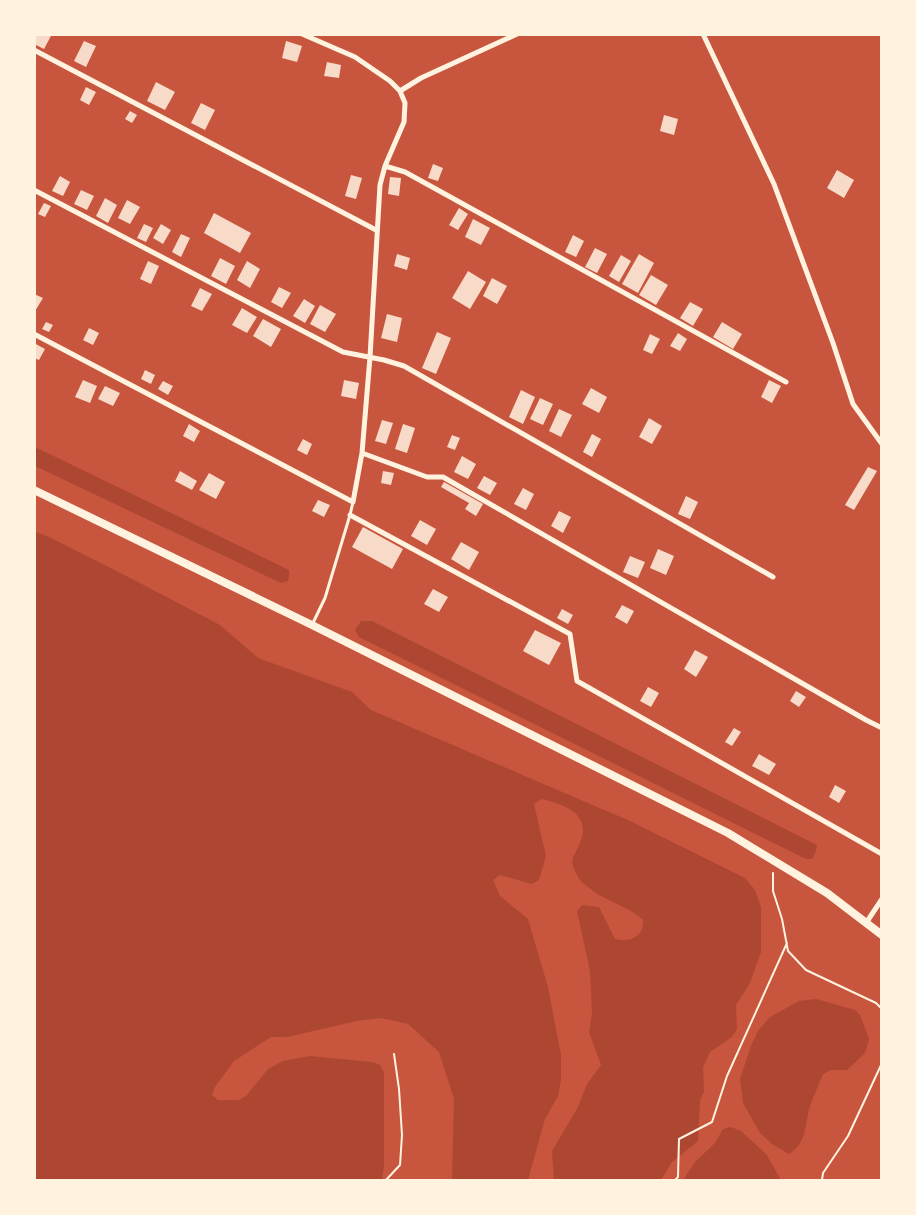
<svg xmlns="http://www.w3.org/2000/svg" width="916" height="1215" font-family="'Roboto Condensed',sans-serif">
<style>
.green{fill:#ae4732}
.building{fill:#f7dbc8}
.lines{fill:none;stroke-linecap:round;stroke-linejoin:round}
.path{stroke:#fff3e0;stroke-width:2}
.service{stroke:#fff3e0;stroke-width:3}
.minor{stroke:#fff3e0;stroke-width:5}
.primary{stroke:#fff3e0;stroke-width:8}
</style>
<rect width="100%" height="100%" fill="#c8553d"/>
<path class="green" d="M35,447L289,570V576L288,581L281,583L35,466Z
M34,531L51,538L136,581L220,625L258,658L352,692L371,710L630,821L745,878L755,890L761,907V952L750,983L736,1005L737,1029L732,1037L710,1052L703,1067L704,1092L700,1100L698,1141L672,1162L661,1180H554L552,1151L578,1107L587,1084L601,1065L589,1032L592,1013L590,971L577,911L582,905L599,907L615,939C630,942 644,938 643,920C632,909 617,905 603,897C597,895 593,890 588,887C584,884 580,881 578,877C568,857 573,860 580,843C592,813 564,805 542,799L534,804L546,856L539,880L532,884L500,875L493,880L500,896L528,919L548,987L561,1055V1080L558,1096L545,1119L528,1180H452L454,1099L439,1052L408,1024L381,1018L357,1021L287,1037H271L234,1061L215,1087L212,1095L218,1100H239L246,1096L268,1069L283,1061L310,1056L372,1062L380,1065L384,1072V1165L382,1180H35Z
M361,621H372L817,845L816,851L812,859H806L359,637L355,630Z
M816,999L855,1010L860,1015L869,1039L865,1053L847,1070H831L823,1074C819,1084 814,1095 810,1106C805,1123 807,1144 789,1154L772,1144L760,1133L743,1103L740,1079L751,1046L758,1031L770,1017L799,1001Z
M731,1127L741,1131L766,1154L781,1180H683L695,1162L715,1143L723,1129Z"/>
<path class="building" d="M34,34H52L44,49L34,44Z
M84,41L96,46L86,67L74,61Z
M286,41L302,46L297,62L282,58Z
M327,62L341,65L339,78L324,76Z
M156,82L175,92L165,110L147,101Z
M86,87L96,92L89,105L80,100Z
M201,103L215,110L205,130L191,123Z
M130,111L137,115L132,123L125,119Z
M664,115L678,119L674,135L660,131Z
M433,164L443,168L438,181L428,178Z
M837,170L854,180L844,198L827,188Z
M351,175L362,178L356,199L345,196Z
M60,176L70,182L63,196L52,191Z
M390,177L401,178L399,196L388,194Z
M81,190L94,196L87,210L74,204Z
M105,198L117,205L108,223L96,216Z
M127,200L140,207L130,224L118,218Z
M44,203L51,206L45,217L38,214Z
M459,208L468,214L458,230L449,225Z
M214,213L251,233L240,253L204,233Z
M473,219L490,228L481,245L465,237Z
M144,224L153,228L146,242L137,238Z
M161,224L171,230L163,244L153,238Z
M181,234L190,238L181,257L172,252Z
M573,235L584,241L576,257L565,252Z
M595,248L607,254L597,273L585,267Z
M397,254L410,258L407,270L394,266Z
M639,254L654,263L638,293L622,284Z
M621,255L631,261L619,282L609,276Z
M220,258L235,266L226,284L211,276Z
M148,261L159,266L151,284L140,279Z
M247,261L260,269L250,288L237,280Z
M468,271L486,282L470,309L452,298Z
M651,275L668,285L656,305L639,295Z
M492,278L507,286L497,304L483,296Z
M279,287L291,293L282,308L271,302Z
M200,288L212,294L202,311L191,306Z
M34,294L43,298L34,313Z
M304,299L315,306L305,323L293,316Z
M690,302L703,309L693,326L680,318Z
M320,305L336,314L325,332L310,324Z
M242,308L257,317L247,333L232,325Z
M387,314L402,318L397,342L381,338Z
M263,319L281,329L271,347L253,336Z
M46,322L53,325L49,332L42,329Z
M722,322L742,334L733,349L713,337Z
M89,328L99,333L93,345L83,340Z
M437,332L451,338L436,374L422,368Z
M678,333L687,339L680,351L670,346Z
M650,334L660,339L652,354L643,350Z
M34,343L45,349L39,360L34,358Z
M145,370L155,375L151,384L141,379Z
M83,380L97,386L90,403L75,397Z
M344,380L359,383L356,399L341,396Z
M769,380L781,386L772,403L761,397Z
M163,381L173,386L168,395L158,389Z
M105,386L120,393L113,406L98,399Z
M591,388L607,397L599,413L582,404Z
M521,390L535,397L523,424L509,417Z
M540,398L553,404L543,425L530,419Z
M559,409L572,415L561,437L549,431Z
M649,418L662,426L652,444L639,437Z
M382,420L393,423L386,444L375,441Z
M189,424L200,431L194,442L183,436Z
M403,424L415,428L407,453L395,449Z
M592,434L601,439L592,457L583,452Z
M452,435L460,438L455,450L447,447Z
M303,439L312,444L307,455L297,450Z
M462,456L476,464L468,479L454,472Z
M868,467L877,471L854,510L845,505Z
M180,471L197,481L192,490L175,481Z
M383,471L394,473L391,485L381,483Z
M209,473L225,482L216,499L199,490Z
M484,476L497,483L490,495L477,488Z
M444,482L483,504L476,516L465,509L469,503L441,487Z
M523,488L534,494L526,510L514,504Z
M686,496L698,502L690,519L678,514Z
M318,500L330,505L324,517L312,511Z
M559,511L571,517L563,533L551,526Z
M420,520L436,529L427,545L411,536Z
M363,527L403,549L392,569L352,547Z
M461,542L479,552L469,570L451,559Z
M658,549L674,556L666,575L650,568Z
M630,556L645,562L638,578L623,572Z
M433,589L448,597L439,612L424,604Z
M622,605L634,611L627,624L615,617Z
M562,609L573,615L568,624L557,618Z
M535,630L561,643L549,665L523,651Z
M695,650L708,657L696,677L684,669Z
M648,687L659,693L651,707L640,701Z
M796,691L806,697L799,707L790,701Z
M734,728L741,732L732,746L725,742Z
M759,754L776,764L769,775L752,766Z
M835,785L846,791L839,803L829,797Z"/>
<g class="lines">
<path class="path" d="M773,873V891L782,919L788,951L806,970L876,1003L882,1009
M386,1180L400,1165L402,1135L399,1089L394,1054
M675,1180L678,1177L679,1139L712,1122L727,1076L787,943
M822,1180L823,1173L848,1136L882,1063"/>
<path class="service" d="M312,625L325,598L350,515L353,502"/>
<path class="minor" d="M703,34L774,184L833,343L853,404L882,444
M34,50L376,230
M400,91L421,78L517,34
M385,166L405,172L786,382
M34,190L343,352L384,360L404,366L773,577
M34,334L353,502L362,453L370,357L380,185L385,166L404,122L405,103L400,91L390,81L355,57L302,34
M362,453L427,477H443L866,720L882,728
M350,515L570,634L577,681L882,854
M866,923L882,899"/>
<path class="primary" d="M34,490L312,625L728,833L827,893L882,935"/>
</g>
<rect width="916" height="1215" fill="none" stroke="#fff3e0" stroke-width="72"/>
</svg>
